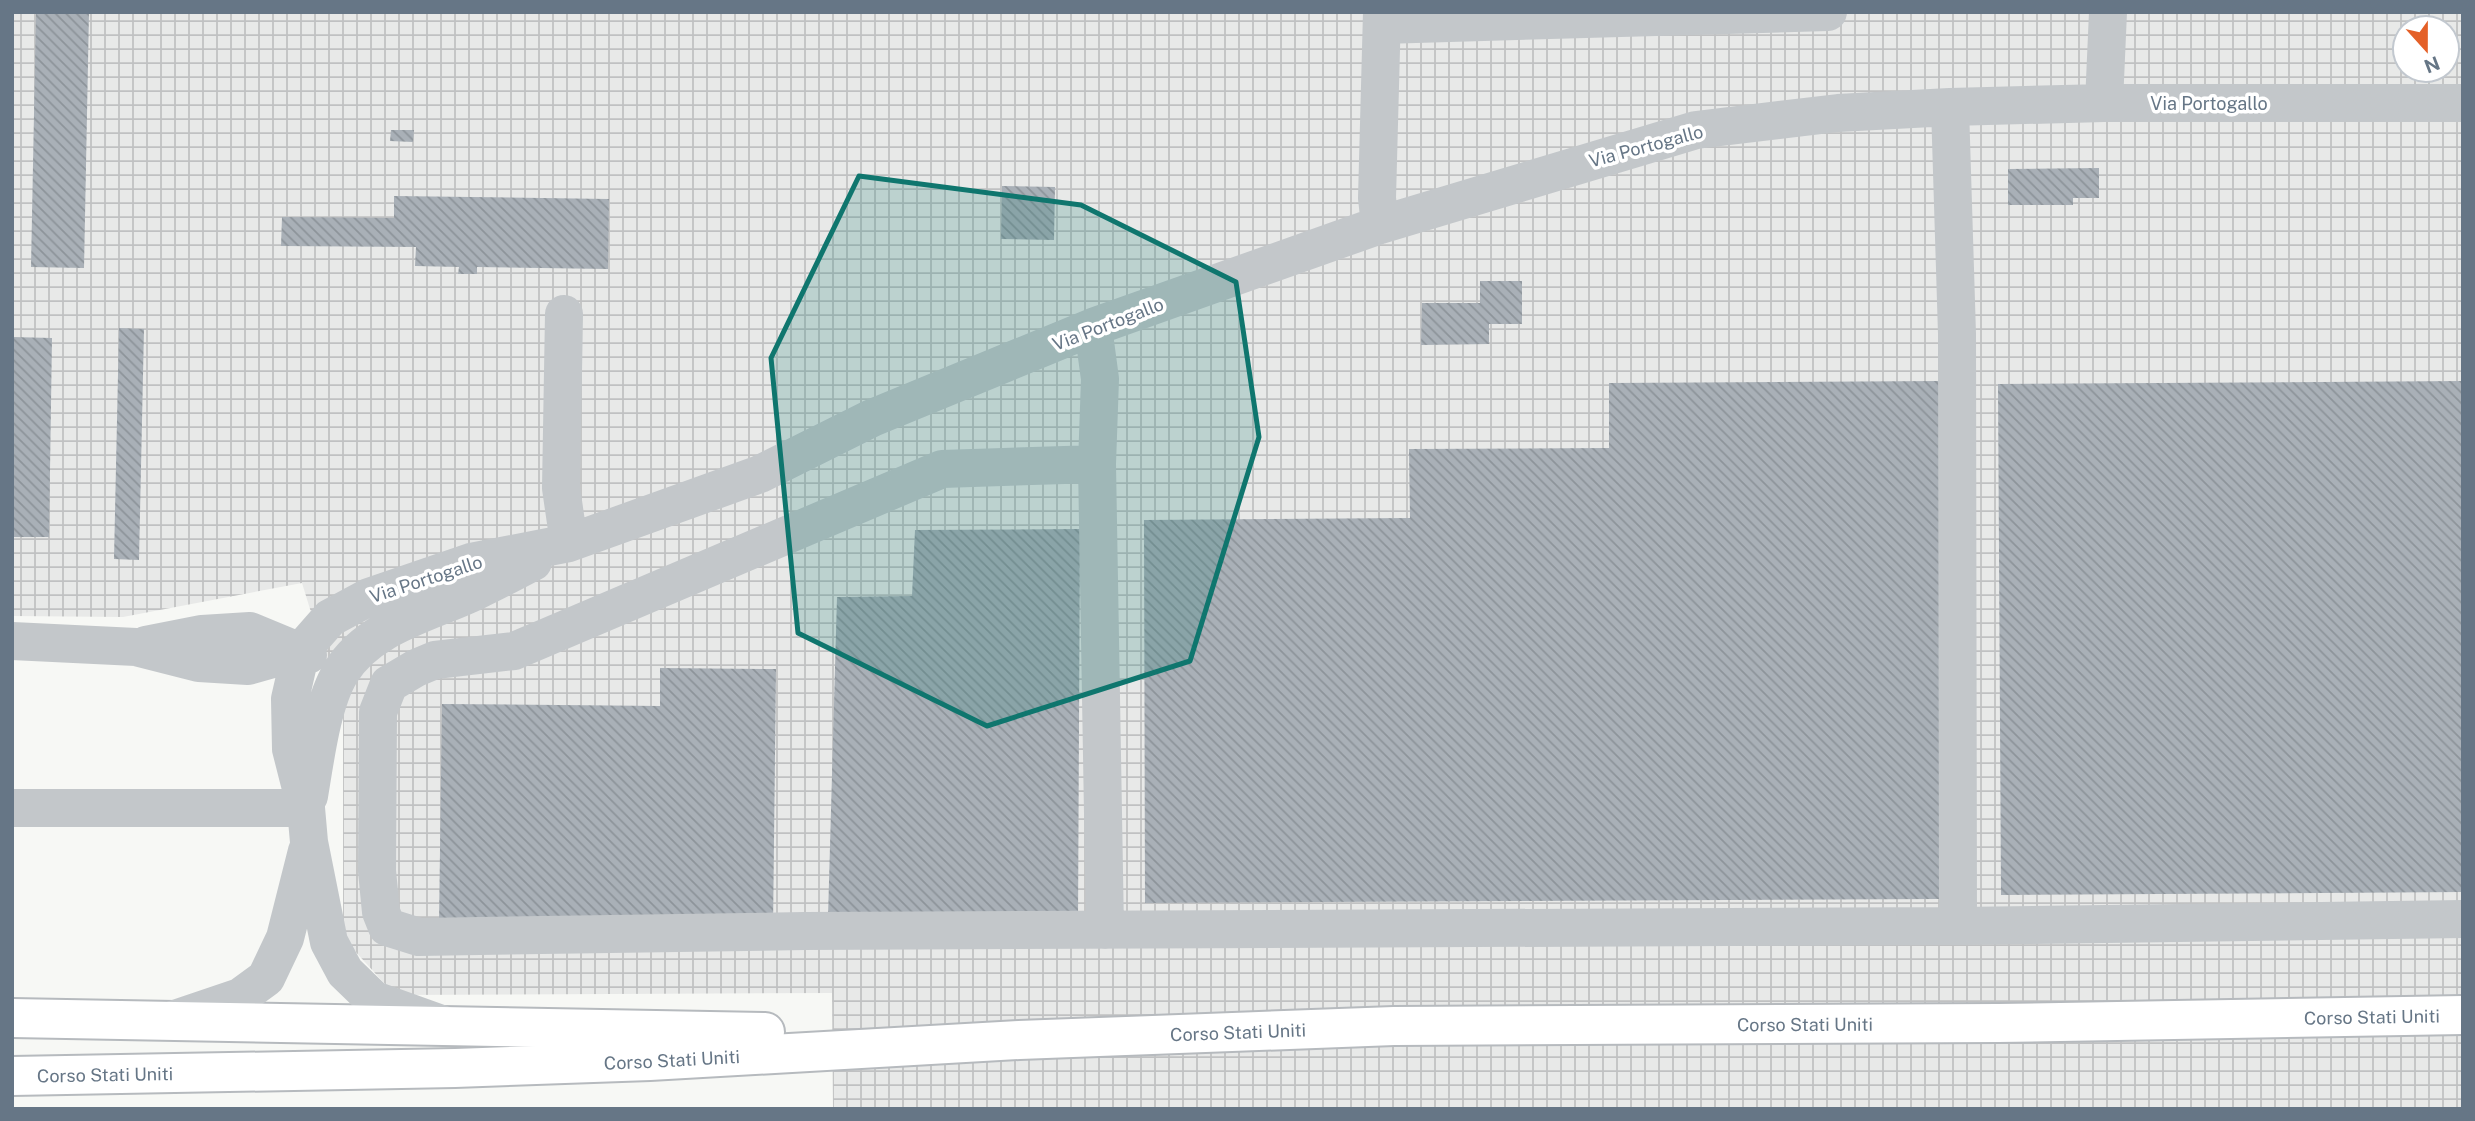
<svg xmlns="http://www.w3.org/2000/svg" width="2475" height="1121" font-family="'Public Sans',sans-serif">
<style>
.industrial{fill:url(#industrial-grid);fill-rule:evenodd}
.building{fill:url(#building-back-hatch)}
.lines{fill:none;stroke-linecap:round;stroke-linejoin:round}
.major-casing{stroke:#b6babe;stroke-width:42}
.minor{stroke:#c3c7ca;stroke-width:38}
.major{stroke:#fff;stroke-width:38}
.marked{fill:#0f766e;fill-opacity:0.2;stroke:#0f766e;stroke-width:5;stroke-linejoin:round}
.labels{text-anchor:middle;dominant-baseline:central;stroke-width:7;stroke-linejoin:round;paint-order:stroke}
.street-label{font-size:18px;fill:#667686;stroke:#fff}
</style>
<defs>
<pattern id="industrial-grid" width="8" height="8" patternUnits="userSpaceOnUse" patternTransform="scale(1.75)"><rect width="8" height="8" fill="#e8e9e8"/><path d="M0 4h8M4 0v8" fill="none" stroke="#c0c1c2"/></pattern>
<pattern id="building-back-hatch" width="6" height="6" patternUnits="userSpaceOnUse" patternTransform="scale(1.75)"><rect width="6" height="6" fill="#a9b0b7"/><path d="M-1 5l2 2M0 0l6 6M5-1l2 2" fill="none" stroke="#8d949a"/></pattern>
</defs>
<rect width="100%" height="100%" fill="#f7f8f5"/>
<path class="industrial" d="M12,12H2463V1109H833L832,993L395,995L343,938V716L302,583L123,617L12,616ZM2405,28H2447V70H2405Z"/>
<path class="building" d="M36,12H89L84,268L31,267Z
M391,130H414L413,142L390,141Z
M2099,168V198H2073V205H2008V169Z
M1002,186L1055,187L1054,240L1001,239Z
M394,196L609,199L608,269L477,267V274H458L459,267L415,266L416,247L281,246L282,217L394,218Z
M1480,281H1522V324H1489V344L1421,345L1422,303H1480Z
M119,328L144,329L139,560L114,559Z
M12,337L52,338L49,537H12Z
M1939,381L1941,899L1145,903L1144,520L1410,518L1409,449L1609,448V383Z
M2463,381V892L2001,895L1998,384Z
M1080,529L1078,921L828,917L837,597L912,596L915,530Z
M660,668L776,669L773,928L439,924L442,704L660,706Z"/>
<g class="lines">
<g class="major-casing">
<g id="major">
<path d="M12,1018L765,1032"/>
<path id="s1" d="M12,1076L455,1068L650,1061L1019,1040L1394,1026L1998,1023L2463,1015"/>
</g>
</g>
<path class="minor" d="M1382,25L1828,12
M2104,103L2108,12
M1950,107L1957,334L1958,926
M1380,225L1377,198L1382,12
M564,314L561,488L569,543
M1093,327L1100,379L1097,464L1105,930
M1097,464L942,469L514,651L435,660L416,668L389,684L378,712L377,871L381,912L387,927L419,937L805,931L1958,926L2463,919
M12,641L136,647L199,663L248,666L301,651
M146,645L202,634L250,631L308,655
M309,796C315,761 322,702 341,672C369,626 430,613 476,591C495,582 514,572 533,562
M12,808H306
M175,1019L240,997L266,978L285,938L307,851
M441,1024L374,1000L345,972L329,942L309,842L306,808L291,749L290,699L301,651L330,618L369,597L471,562L569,543L760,474L872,418L1093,327L1380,225L1696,130L1838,113L1950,107L2104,103H2463"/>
<use href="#major" class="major"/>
</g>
<path class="marked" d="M859,176L1081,205L1236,282L1259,437L1190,661L987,726L798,633L771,358Z"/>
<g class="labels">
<g class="street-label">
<text x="2209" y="103">Via Portogallo</text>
<text transform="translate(1646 146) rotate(-15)">Via Portogallo</text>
<text transform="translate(1108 324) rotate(-21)">Via Portogallo</text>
<text transform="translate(426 579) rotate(-18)">Via Portogallo</text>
<text stroke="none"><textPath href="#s1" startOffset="2361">Corso Stati Uniti</textPath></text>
<text stroke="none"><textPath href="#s1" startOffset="1794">Corso Stati Uniti</textPath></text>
<text stroke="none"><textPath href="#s1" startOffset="1227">Corso Stati Uniti</textPath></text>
<text stroke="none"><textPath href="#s1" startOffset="660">Corso Stati Uniti</textPath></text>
<text stroke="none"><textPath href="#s1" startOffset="93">Corso Stati Uniti</textPath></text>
</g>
</g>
<rect width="2475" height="1121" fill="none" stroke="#667686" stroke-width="28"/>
<g transform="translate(2426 49) rotate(159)"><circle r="33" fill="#ffffff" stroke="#c2c8cf" stroke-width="2"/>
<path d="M0-5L12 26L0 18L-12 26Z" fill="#e46028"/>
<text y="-10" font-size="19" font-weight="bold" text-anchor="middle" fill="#667686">N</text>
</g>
</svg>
